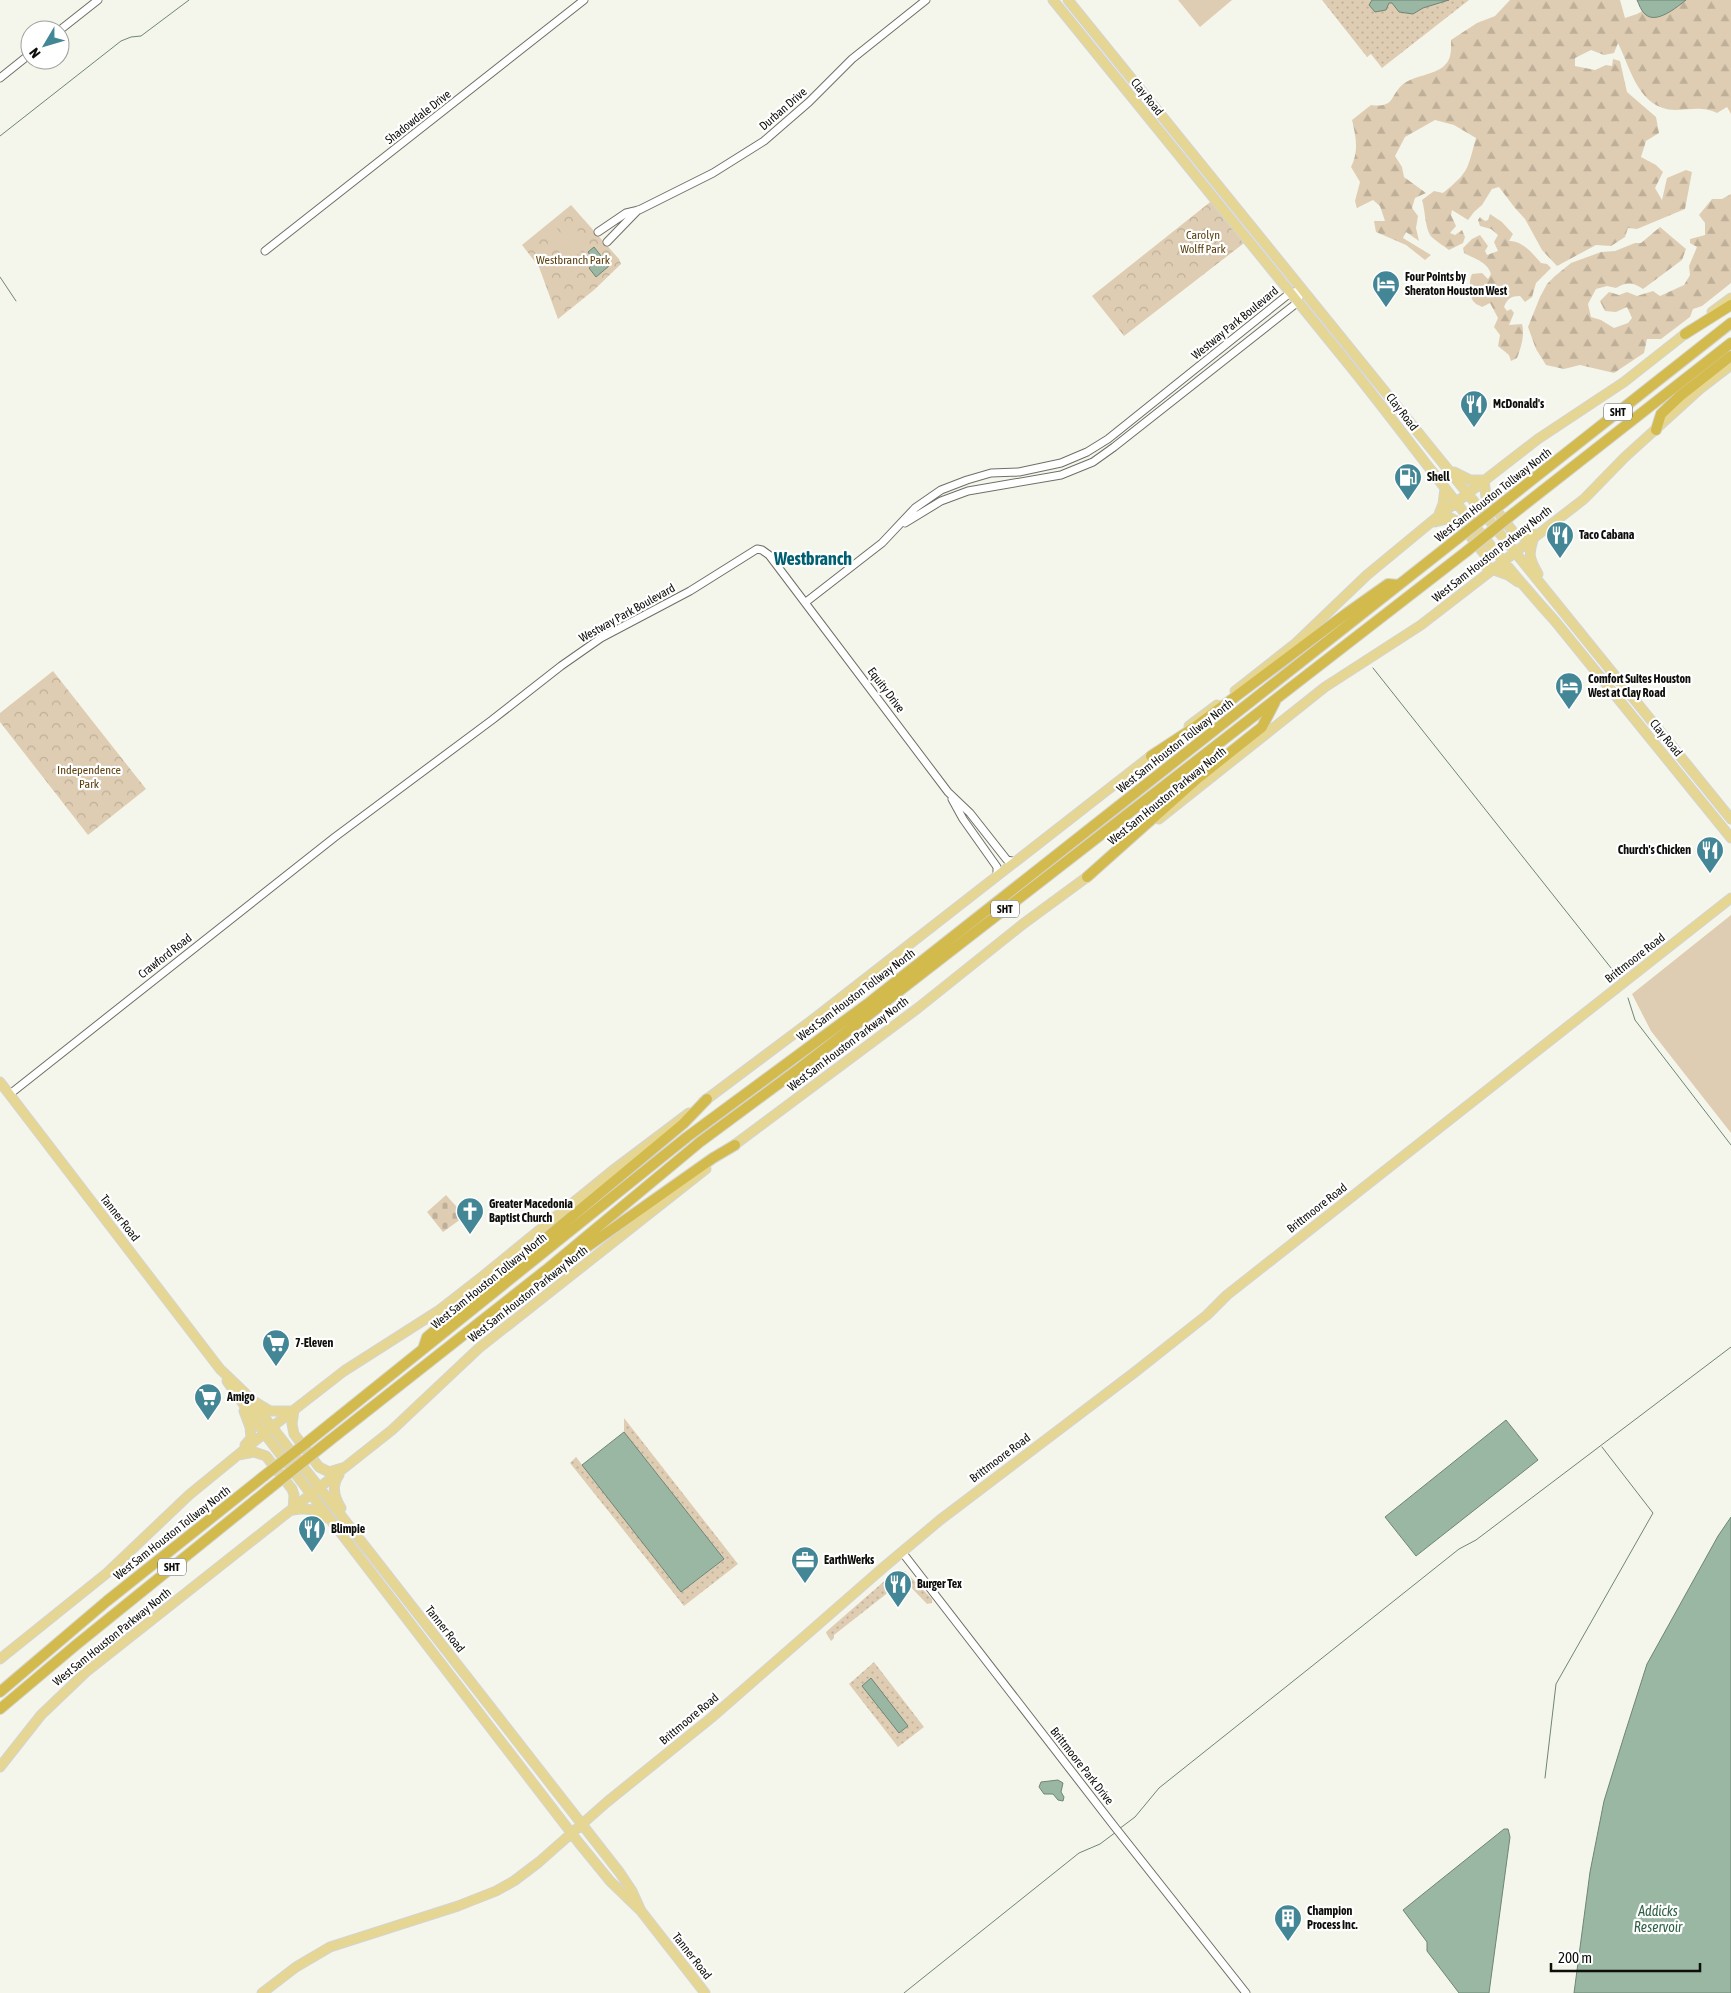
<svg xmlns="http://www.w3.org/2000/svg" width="1731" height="1993" font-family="'Asap Condensed',sans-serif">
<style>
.grass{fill:url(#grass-dots)}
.forest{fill:url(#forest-firs)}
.cemetery{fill:url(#cemetery-stones)}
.park{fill:url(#park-crowns)}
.pitch{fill:#dfcdb3}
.water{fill:#99b7a3;stroke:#6f8575}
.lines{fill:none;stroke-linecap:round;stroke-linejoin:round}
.stream{stroke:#6f8575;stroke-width:1}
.minor-casing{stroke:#6e7066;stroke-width:9}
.major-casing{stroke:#d4d4d3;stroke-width:11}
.highway-casing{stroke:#d4d4d3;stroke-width:12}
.minor{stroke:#fff;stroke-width:7}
.major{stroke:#e5d694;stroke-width:9}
.highway{stroke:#d3ba4d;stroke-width:10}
.highway-bridge-casing{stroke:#d4d4d3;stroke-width:12;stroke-linecap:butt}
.highway-bridge{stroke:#d3ba4d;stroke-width:10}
.labels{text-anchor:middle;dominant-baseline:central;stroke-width:4.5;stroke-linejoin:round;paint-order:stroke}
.shield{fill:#fff;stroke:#565754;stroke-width:1}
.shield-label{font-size:11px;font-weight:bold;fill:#0e0f0b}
.street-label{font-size:12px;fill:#0e0f0b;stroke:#fff}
.park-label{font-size:12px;fill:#5b3f0d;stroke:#fff}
.poi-label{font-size:12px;font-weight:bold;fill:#0e0f0b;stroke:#fff;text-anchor:start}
.water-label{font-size:14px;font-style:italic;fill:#2f6144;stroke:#fff}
.district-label{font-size:18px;font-weight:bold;fill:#005f71;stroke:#fff}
</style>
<defs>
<pattern id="grass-dots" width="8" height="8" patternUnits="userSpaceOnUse" patternTransform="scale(1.25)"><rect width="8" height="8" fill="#dfcdb3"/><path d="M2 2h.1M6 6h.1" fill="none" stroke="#beaf99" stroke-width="1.8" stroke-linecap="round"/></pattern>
<pattern id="forest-firs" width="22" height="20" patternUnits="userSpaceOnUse" patternTransform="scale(1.25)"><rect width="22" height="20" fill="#dfcdb3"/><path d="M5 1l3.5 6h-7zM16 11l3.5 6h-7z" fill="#beaf99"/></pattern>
<pattern id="cemetery-stones" width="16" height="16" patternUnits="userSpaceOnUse" patternTransform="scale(1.25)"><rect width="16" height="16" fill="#dfcdb3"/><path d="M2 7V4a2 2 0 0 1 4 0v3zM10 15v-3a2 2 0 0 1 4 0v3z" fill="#beaf99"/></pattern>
<pattern id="park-crowns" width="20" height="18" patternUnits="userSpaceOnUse" patternTransform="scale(1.25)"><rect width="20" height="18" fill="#dfcdb3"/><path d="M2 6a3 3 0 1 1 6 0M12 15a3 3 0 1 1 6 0" fill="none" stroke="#beaf99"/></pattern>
</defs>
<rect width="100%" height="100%" fill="#f4f6eb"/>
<path class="grass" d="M1322,0H1469L1382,68L1371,54L1367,57Z
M624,1418L738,1564L684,1606L570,1463L576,1457L681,1592L724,1559L624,1432Z
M897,1570L905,1571L932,1599V1603L927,1604L904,1580L834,1635V1638L831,1641L826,1633L827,1631Z
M874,1662L924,1727L898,1747L849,1684Z"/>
<path class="forest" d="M1510,0H1620L1625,18L1637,14L1662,0H1731V114L1727,107L1717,113C1701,106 1692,110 1675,110C1639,109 1631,70 1618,43L1614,53L1604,55L1591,50L1575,58V66L1595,70L1606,65L1612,66L1613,59L1620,61L1627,92L1656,117L1659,133L1646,141L1641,157L1656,165L1663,172L1655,188L1662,200L1667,178L1686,170L1692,172L1685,209L1637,229L1628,228L1625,237L1611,246L1596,245L1557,266L1542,250L1525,219L1515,208L1499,187L1492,189L1482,205L1474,212L1468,220L1452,210L1451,215L1456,226L1450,233L1455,235L1462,230L1465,237L1463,243L1449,250C1443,245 1435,241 1430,235C1425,227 1425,209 1422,200L1434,191L1443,193C1469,172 1467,170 1476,138L1454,125L1435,120L1405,137L1395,156L1402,167L1404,177L1426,193L1415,198L1412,208L1418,216L1416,228L1419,241L1406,232L1403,238L1431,255L1425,260L1406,245L1376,232L1374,221H1385L1380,206L1373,200L1357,208L1355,201L1360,182L1351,167C1359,151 1356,137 1352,120L1371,105C1394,108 1390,97 1401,86C1412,75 1433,76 1444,66C1452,59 1451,50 1451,40L1477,23L1495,16Z
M1731,194V283L1702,306L1693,309L1690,317L1661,339H1647L1644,353L1614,373L1580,365L1564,369L1546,365L1536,349L1528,327L1540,297L1547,284L1555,276L1571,263L1601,252L1615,251L1635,243H1641L1660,227L1686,249L1682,260L1643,289C1632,282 1627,282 1616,288L1607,286L1596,289L1588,304L1591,317L1601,320L1614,328L1628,323L1632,318L1627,307L1616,312L1605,311L1600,301L1609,292L1619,295L1627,292L1637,296L1653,291L1660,296L1684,285L1690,275L1689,266L1697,247L1690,243V239L1705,235V223L1699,215L1712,199H1722Z
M1490,214L1502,222L1513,234L1509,241C1523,241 1532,253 1541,263L1547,264L1551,268L1536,283L1532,297L1525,302L1520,296C1511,296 1507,299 1504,307L1507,311L1511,309L1514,313L1509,325L1522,324C1525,334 1521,348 1517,358L1511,361L1509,355L1498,346L1500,335L1494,327L1498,318L1490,303L1482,307C1479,305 1474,304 1472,299C1469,293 1469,279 1472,274L1482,273L1488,279L1491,274C1487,261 1474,259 1464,253L1463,248L1472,239L1480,235L1488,246L1485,251L1487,255L1498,251L1494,242L1498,235L1491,229L1480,226L1478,220L1480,217L1485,221L1488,220Z"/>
<path class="cemetery" d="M446,1195L465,1216L443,1232L427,1212Z"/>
<path class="park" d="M1214,199L1248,240L1124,336L1092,296Z
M571,205L619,259L621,264L594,290L558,319L539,267L522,245Z
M53,671L146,789L88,835L0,722V713Z"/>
<path class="pitch" d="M1178,0H1232L1200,27Z
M553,223L562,235L552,242L543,230Z
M574,226L589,245L568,262L553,243Z
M1731,915V1133L1651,1031L1632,994Z"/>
<path class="water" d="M1372,0H1449L1423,8L1413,14L1399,12L1392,3H1389L1386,10L1375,12L1369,5Z
M1637,0H1686C1677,7 1656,25 1645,14C1641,11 1639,4 1637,0Z
M594,247L609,266L596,277L589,268L595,263L588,252Z
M1506,1420L1538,1460L1416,1556L1385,1517Z
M624,1432L724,1559L681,1592L582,1465Z
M1731,1517V1993H1574L1590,1872L1604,1801L1625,1733L1647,1664L1718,1536Z
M871,1678L908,1726L899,1733L862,1686Z
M1058,1780L1063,1783L1061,1792L1064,1797L1063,1801L1058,1800L1053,1794H1044L1039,1787L1041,1782Z
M1504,1829H1508L1510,1837L1489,1993H1459L1427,1951V1942L1403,1910Z"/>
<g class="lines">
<path class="stream" d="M0,136L121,41L131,37L141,36L189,0
M0,277L16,301
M1373,668L1619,978
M1628,998L1635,1020L1731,1145
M1545,1778L1556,1684L1653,1513L1602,1447
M1119,1829L1135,1817L1159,1788L1459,1549L1476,1540L1731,1347
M904,1993L1079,1853L1100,1844L1116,1832"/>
<g class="minor-casing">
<path id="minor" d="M60,30L98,0
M0,78L30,54
M598,232L626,213L639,210L713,173L764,141L809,102L852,59L926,0
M607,242L638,210
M265,251L584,0
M905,523L941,501L968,491L1061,475L1093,462L1114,447L1298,302L1299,298
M806,602L882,543L915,508L941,490L967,480L991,473L1019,472L1061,463L1087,452L1108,439L1290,293L1303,290
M952,799L963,819L997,867V876
M10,1094L335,837L492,720L561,666L601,638L690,591L757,549L762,550L769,555L948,792L970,813L1007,860L1016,862
M902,1552L1114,1826L1246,1993"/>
</g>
<g class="major-casing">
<path id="major" d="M1053,0C1153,124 1254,247 1354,371C1421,455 1483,542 1555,621L1731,838
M1068,0L1731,819
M1712,312L1731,298
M1454,472L1470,480H1484
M1484,480L1486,497L1514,533L1521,536L1535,534
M1439,514L1443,504L1445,488
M1435,522L1451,518L1460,523L1486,556L1488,573
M1534,537C1528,555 1529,558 1538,574
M1494,570L1508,575L1518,582
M1235,691L1296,643L1367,575L1436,518L1538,439L1624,382L1690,330
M1189,726L1217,705
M1159,819L1325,687L1421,625L1584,499L1625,457L1700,389L1731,365
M0,1082L220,1369L244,1392L272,1427L620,1873L632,1891L641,1911
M703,1102L815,1018L1156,752
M729,1149L918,1008L1023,924L1091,874
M227,1381L264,1433L579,1843L610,1881L641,1911L705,1993
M255,1402L270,1411H292
M294,1410L292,1424L294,1434L319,1467L329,1472L342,1468
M244,1411L250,1427L251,1438L245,1445
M238,1455L254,1452L266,1456L292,1489L294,1495L293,1510
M339,1475C331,1486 334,1497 341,1508
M293,1510C304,1508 317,1508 324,1518
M0,1659L107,1573L189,1495L272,1427L344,1371L438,1311L483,1276L612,1171L689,1113
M0,1767L41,1715L86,1672L392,1430L479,1348L706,1169
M262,1993L296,1967L330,1947L458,1906L496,1891L514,1881L539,1862L607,1802L711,1718L884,1567L940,1520L1135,1372L1207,1315L1227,1295L1731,898"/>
</g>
<g class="highway-casing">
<path id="highway" d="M1685,334L1731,305
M1656,430L1661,414L1680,396L1731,356
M1504,502L1731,323
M1514,513L1731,343
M1151,756L1195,727L1347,613L1388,584L1399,585
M1087,877L1198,778L1262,727L1275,702
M560,1266L713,1158L735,1145
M423,1349L427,1337L683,1124L707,1099
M329,1441L546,1270L700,1142L800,1068L1467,551
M305,1444L687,1137L870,1002L1457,539
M0,1692L107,1601L264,1476
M0,1709L76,1645L269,1489"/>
</g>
<use href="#minor" class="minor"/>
<use href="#major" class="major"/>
<use href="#highway" class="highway"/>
<g class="highway-bridge-casing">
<path id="highway-bridge" d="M1457,539L1504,502
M1467,551L1514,513
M264,1476L305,1444
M269,1489L329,1441"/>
</g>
<use href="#highway-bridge" class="highway-bridge"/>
</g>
<defs>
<g id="hotel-pin" transform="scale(1.4375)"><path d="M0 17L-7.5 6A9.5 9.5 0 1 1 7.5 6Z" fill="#438696" stroke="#fff"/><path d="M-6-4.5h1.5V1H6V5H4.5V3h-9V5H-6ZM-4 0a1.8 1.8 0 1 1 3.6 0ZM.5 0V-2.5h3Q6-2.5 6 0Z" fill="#fff"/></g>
<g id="restaurant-pin" transform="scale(1.4375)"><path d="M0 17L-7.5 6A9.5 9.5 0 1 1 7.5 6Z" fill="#438696" stroke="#fff"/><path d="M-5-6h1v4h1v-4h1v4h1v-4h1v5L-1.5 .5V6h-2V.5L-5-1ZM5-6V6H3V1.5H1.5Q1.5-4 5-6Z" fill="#fff"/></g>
<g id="fuel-pin" transform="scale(1.4375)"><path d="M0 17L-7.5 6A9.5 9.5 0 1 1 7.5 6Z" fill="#438696" stroke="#fff"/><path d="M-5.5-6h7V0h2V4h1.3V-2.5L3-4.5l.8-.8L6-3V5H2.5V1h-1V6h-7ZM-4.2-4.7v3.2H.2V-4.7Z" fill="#fff"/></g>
<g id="church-pin" transform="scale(1.4375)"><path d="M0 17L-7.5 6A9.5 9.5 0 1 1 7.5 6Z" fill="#438696" stroke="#fff"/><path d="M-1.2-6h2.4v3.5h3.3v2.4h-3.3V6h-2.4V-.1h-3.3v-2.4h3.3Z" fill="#fff"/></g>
<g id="supermarket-pin" transform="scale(1.4375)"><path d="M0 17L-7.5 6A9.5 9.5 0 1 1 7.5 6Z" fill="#438696" stroke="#fff"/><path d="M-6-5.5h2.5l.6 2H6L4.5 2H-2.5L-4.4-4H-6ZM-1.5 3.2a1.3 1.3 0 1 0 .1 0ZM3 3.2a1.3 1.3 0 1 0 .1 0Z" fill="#fff"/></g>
<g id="office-pin" transform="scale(1.4375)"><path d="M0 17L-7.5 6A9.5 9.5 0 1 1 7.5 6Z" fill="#438696" stroke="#fff"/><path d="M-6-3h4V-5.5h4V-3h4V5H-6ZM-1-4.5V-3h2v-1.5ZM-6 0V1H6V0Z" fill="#fff"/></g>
<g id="building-pin" transform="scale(1.4375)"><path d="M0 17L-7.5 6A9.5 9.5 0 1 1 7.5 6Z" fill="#438696" stroke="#fff"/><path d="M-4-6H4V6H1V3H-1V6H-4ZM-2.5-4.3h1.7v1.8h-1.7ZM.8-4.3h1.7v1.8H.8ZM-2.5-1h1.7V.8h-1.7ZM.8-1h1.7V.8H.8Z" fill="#fff"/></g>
</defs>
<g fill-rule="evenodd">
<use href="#hotel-pin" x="1386" y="284"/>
<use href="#restaurant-pin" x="1474" y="404"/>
<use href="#fuel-pin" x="1408" y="477"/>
<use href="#restaurant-pin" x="1560" y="535"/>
<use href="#hotel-pin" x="1569" y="686"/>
<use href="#restaurant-pin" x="1710" y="850"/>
<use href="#church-pin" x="470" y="1211"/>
<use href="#supermarket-pin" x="276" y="1343"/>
<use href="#supermarket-pin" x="208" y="1397"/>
<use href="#restaurant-pin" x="312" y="1529"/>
<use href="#office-pin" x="805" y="1560"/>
<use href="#restaurant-pin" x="898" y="1584"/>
<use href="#building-pin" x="1288" y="1918"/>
</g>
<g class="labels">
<g class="shield">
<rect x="1604" y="403.5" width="28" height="17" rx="4"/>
<rect x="991" y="900.5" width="28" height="17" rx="4"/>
<rect x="158" y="1558.5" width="28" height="17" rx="4"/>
</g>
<g class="shield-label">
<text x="1618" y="412">SHT</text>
<text x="1005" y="909">SHT</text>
<text x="172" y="1567">SHT</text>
</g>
<g class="street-label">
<text transform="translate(1147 97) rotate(51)">Clay Road</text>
<text transform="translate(783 109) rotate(-41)">Durban Drive</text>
<text transform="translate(418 117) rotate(-38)">Shadowdale Drive</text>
<text transform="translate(1235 323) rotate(-39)">Westway Park Boulevard</text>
<text transform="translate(1402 412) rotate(52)">Clay Road</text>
<text transform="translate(1493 495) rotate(-38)">West Sam Houston Tollway North</text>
<text transform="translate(1492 554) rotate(-38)">West Sam Houston Parkway North</text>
<text transform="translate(627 613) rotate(-29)">Westway Park Boulevard</text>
<text transform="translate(886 690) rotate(53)">Equity Drive</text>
<text transform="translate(1666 738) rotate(51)">Clay Road</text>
<text transform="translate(1175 746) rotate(-38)">West Sam Houston Tollway North</text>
<text transform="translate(1167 796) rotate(-39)">West Sam Houston Parkway North</text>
<text transform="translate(165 956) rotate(-38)">Crawford Road</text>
<text transform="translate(1635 958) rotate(-38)">Brittmoore Road</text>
<text transform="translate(856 995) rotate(-37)">West Sam Houston Tollway North</text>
<text transform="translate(848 1044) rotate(-37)">West Sam Houston Parkway North</text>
<text transform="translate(1317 1208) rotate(-38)">Brittmoore Road</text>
<text transform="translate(120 1218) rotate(52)">Tanner Road</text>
<text transform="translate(489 1281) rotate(-39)">West Sam Houston Tollway North</text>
<text transform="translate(528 1294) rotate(-38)">West Sam Houston Parkway North</text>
<text transform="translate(1000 1458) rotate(-37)">Brittmoore Road</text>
<text transform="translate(172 1533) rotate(-38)">West Sam Houston Tollway North</text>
<text transform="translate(445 1629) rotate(52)">Tanner Road</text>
<text transform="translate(112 1637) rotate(-39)">West Sam Houston Parkway North</text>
<text transform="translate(689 1719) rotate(-40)">Brittmoore Road</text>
<text transform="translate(1082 1766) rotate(52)">Brittmoore Park Drive</text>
<text transform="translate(692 1956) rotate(52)">Tanner Road</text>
</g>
<g class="park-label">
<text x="1203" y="235">Carolyn<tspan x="1203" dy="14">Wolff Park</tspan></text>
<text x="573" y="260">Westbranch Park</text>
<text x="89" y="770">Independence<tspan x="89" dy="14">Park</tspan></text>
</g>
<g class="poi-label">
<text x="1405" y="277">Four Points by<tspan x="1405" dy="14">Sheraton Houston West</tspan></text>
<text x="1493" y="404">McDonald's</text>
<text x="1427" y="477">Shell</text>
<text x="1579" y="535">Taco Cabana</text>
<text x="1588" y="679">Comfort Suites Houston<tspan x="1588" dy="14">West at Clay Road</tspan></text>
<text x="1691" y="850" text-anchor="end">Church's Chicken</text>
<text x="489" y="1204">Greater Macedonia<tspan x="489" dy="14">Baptist Church</tspan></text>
<text x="295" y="1343">7-Eleven</text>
<text x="227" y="1397">Amigo</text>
<text x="331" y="1529">Blimpie</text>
<text x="824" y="1560">EarthWerks</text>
<text x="917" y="1584">Burger Tex</text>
<text x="1307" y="1911">Champion<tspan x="1307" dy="14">Process Inc.</tspan></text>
</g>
<g class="water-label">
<text x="1658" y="1911">Addicks<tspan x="1658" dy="16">Reservoir</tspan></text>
</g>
<g class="district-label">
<text x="813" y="558">Westbranch</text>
</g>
</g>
<g transform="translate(45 45) rotate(232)"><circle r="24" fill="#ffffff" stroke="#9f9f9d"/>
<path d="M0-4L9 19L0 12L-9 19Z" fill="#438696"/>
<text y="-8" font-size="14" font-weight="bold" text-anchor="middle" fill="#0e0f0b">N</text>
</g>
<path d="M1551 1963v8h149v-8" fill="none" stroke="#0e0f0b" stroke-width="2.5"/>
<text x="1558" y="1963" font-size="15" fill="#0e0f0b" stroke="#ffffff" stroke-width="4" paint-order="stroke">200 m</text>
</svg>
